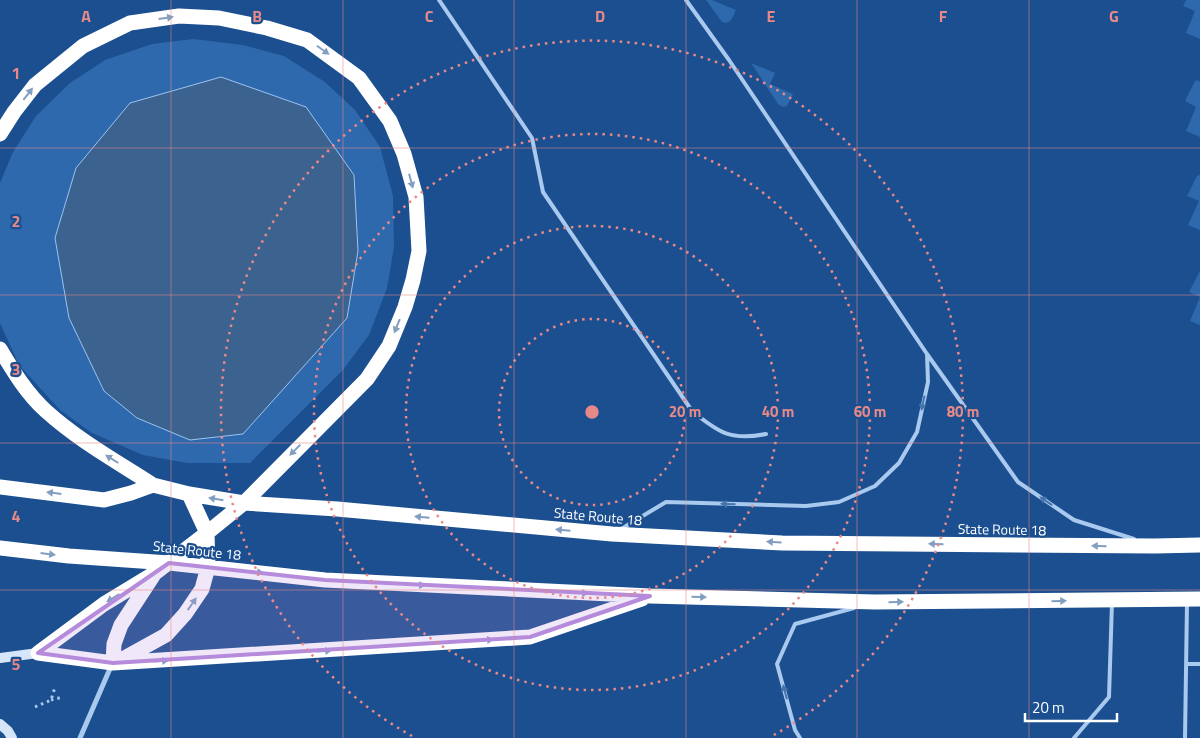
<svg xmlns="http://www.w3.org/2000/svg" width="1200" height="738" font-family="'Titillium Web',sans-serif">
<style>
.green{fill:#2e69ad}
.water{fill:#3c6290;stroke:#9cc4f0}
.lines{fill:none;stroke-linecap:round;stroke-linejoin:round}
.path{stroke:#a9c9ee;stroke-width:3;stroke-dasharray:2.5 4;stroke-linecap:butt}
.lane{stroke:#a9c9ee;stroke-width:4}
.street{stroke:#a9c9ee;stroke-width:5}
.secondary{stroke:#d6e6fa;stroke-width:10}
.highway{stroke:#fff;stroke-width:15}
.oneway{fill:#829ec1}
.oneway2{fill:#4674ac}
.marked{fill:#b68bdc;fill-opacity:0.2;stroke:#b68bdc;stroke-width:4;stroke-linejoin:round}
.grid{fill:none;stroke:#e88989;stroke-width:1;stroke-opacity:0.55}
.ring{fill:none;stroke:#e88989;stroke-width:2.5;stroke-dasharray:2.5 5}
.labels{text-anchor:middle;dominant-baseline:central;stroke-width:4.5;stroke-linejoin:round;paint-order:stroke}
.street-label{font-size:14px;fill:#fff;stroke:#1b4f8f}
.grid-label{font-size:16px;text-anchor:middle;font-weight:bold;fill:#e88989;stroke:#1b4f8f;stroke-width:4.5;stroke-linejoin:round;paint-order:stroke}
.centre{fill:#e88989;stroke:#1b4f8f;stroke-width:2.5}
.ring-label{font-size:15px;text-anchor:middle;font-weight:bold;fill:#e88989;stroke:#1b4f8f;stroke-width:4.5;stroke-linejoin:round;paint-order:stroke}
</style>
<rect width="100%" height="100%" fill="#1b4f8f"/>
<path class="green" d="M706,0H712L736,10C733,17 731,25 722,22Z
M1186,0H1200V39L1186,33L1195,11L1183,6Z
M193,39L243,45L284,56L325,82L355,110L380,147L393,196L394,247L387,288L369,335L342,371L250,463H187L143,455L92,433L60,410L19,365L0,323V183L13,152L36,116L70,83L105,60L152,44Z
M751,63L775,73L770,84L793,94L787,106L783,107L778,104Z
M1198,80L1200,82V137L1186,131L1196,107L1185,101L1195,81Z
M1200,175V230L1188,225L1199,201L1187,196L1197,176Z
M1200,271V325L1190,321L1200,297L1189,292Z"/>
<path class="water" d="M221,77L306,107L354,175L358,251L347,318L243,434L190,440L137,418L104,391L69,318L55,238L76,168L130,103Z"/>
<g class="lines">
<path class="path" d="M51,700L63,697
M35,707L51,700L55,687"/>
<path class="lane" d="M439,0L532,138L543,192L692,411C719,433 731,441 766,434
M686,0L729,60L927,354L1018,482L1074,520L1134,539
M621,529L666,502L806,506L839,502L875,486L899,463L917,432L928,382L927,354
M1186,664H1200
M800,738L795,730L777,664L795,624L854,608
M1074,738L1109,697L1112,602
M1185,738L1187,603"/>
<path class="street" d="M80,738L112,664"/>
<path class="secondary" d="M0,658L38,653
M0,724L8,731L12,738"/>
<path class="highway" d="M0,134L14,112L35,85L83,46L130,23L179,16L219,18L267,28L307,40L359,78L390,121L404,154L416,197L419,251L413,280L405,307L389,346L367,379L244,503L207,533L155,573L104,604L38,653
M0,349C13,371 27,394 46,411C78,440 116,461 153,485
M0,487L104,500L131,493L153,485L189,494L244,503L337,509L612,534L782,543L1155,546L1200,545
M0,548L69,556L169,563L325,580L650,596L875,602L1200,599
M38,653L113,663L530,637L642,599
M119,661L166,635L185,614L202,589L208,567L207,533L189,494
M113,663L114,644L121,625L153,576"/>
</g>
<defs><path id="oneway-solid" d="M-6-.8H1V-3.2L6.5 0L1 3.2V.8H-6Z" transform="scale(1.25)"/></defs>
<g class="oneway">
<use href="#oneway-solid" transform="translate(166 18) rotate(-8)"/>
<use href="#oneway-solid" transform="translate(323 50) rotate(35)"/>
<use href="#oneway-solid" transform="translate(28 94) rotate(-52)"/>
<use href="#oneway-solid" transform="translate(411 181) rotate(75)"/>
<use href="#oneway-solid" transform="translate(397 326) rotate(112)"/>
<use href="#oneway-solid" transform="translate(295 450) rotate(135)"/>
<use href="#oneway-solid" transform="translate(112 459) rotate(-148)"/>
<use href="#oneway-solid" transform="translate(54 493) rotate(-173)"/>
<use href="#oneway-solid" transform="translate(216 499) rotate(-171)"/>
<use href="#oneway-solid" transform="translate(422 517) rotate(-175)"/>
<use href="#oneway-solid" transform="translate(563 530) rotate(-175)"/>
<use href="#oneway-solid" transform="translate(774 542) rotate(-177)"/>
<use href="#oneway-solid" transform="translate(936 544) rotate(-179)"/>
<use href="#oneway-solid" transform="translate(1099 546) rotate(-179)"/>
<use href="#oneway-solid" transform="translate(48 554) rotate(7)"/>
<use href="#oneway-solid" transform="translate(256 572) rotate(7)"/>
<use href="#oneway-solid" transform="translate(418 585) rotate(3)"/>
<use href="#oneway-solid" transform="translate(581 593) rotate(3)"/>
<use href="#oneway-solid" transform="translate(699 597) rotate(2)"/>
<use href="#oneway-solid" transform="translate(113 598) rotate(148)"/>
<use href="#oneway-solid" transform="translate(1059 601) rotate(-1)"/>
<use href="#oneway-solid" transform="translate(896 602) rotate(-1)"/>
<use href="#oneway-solid" transform="translate(192 604) rotate(-55)"/>
<use href="#oneway-solid" transform="translate(486 640) rotate(-4)"/>
<use href="#oneway-solid" transform="translate(324 651) rotate(-4)"/>
<use href="#oneway-solid" transform="translate(161 661) rotate(-3)"/>
</g>
<g class="oneway2">
<use href="#oneway-solid" transform="translate(923 403) rotate(102)"/>
<use href="#oneway-solid" transform="translate(1046 501) rotate(-146)"/>
<use href="#oneway-solid" transform="translate(728 504) rotate(-179)"/>
<use href="#oneway-solid" transform="translate(785 692) rotate(-105)"/>
</g>
<path class="marked" d="M169,563L325,580L650,596L530,637L113,663L38,653Z"/>
<path class="grid" d="M171,0V738M343,0V738M514,0V738M686,0V738M857,0V738M1029,0V738M0,148H1200M0,295H1200M0,443H1200M0,590H1200"/>
<g class="ring">
<circle cx="592" cy="412" r="93"/>
<circle cx="592" cy="412" r="186"/>
<circle cx="592" cy="412" r="278"/>
<path d="M412 736A371 371 0 1 1 772 736"/>
</g>
<g class="labels">
<g class="street-label">
<text transform="translate(598 516) rotate(5)">State Route 18</text>
<text transform="translate(1002 529) rotate(1)">State Route 18</text>
<text transform="translate(197 550) rotate(6)">State Route 18</text>
</g>
</g>
<g class="grid-label">
<text x="86" y="22">A</text>
<text x="257" y="22">B</text>
<text x="429" y="22">C</text>
<text x="600" y="22">D</text>
<text x="771" y="22">E</text>
<text x="943" y="22">F</text>
<text x="1114" y="22">G</text>
<text x="16" y="79">1</text>
<text x="16" y="227">2</text>
<text x="16" y="375">3</text>
<text x="16" y="522">4</text>
<text x="16" y="670">5</text>
</g>
<circle cx="592" cy="412" r="8" class="centre"/>
<g class="ring-label">
<text x="685" y="417">20 m</text>
<text x="778" y="417">40 m</text>
<text x="870" y="417">60 m</text>
<text x="963" y="417">80 m</text>
</g>
<path d="M1025 713v8h92v-8" fill="none" stroke="#ffffff" stroke-width="2.5"/>
<text x="1032" y="713" font-size="15" fill="#ffffff" stroke="#1b4f8f" stroke-width="4" paint-order="stroke">20 m</text>
</svg>
